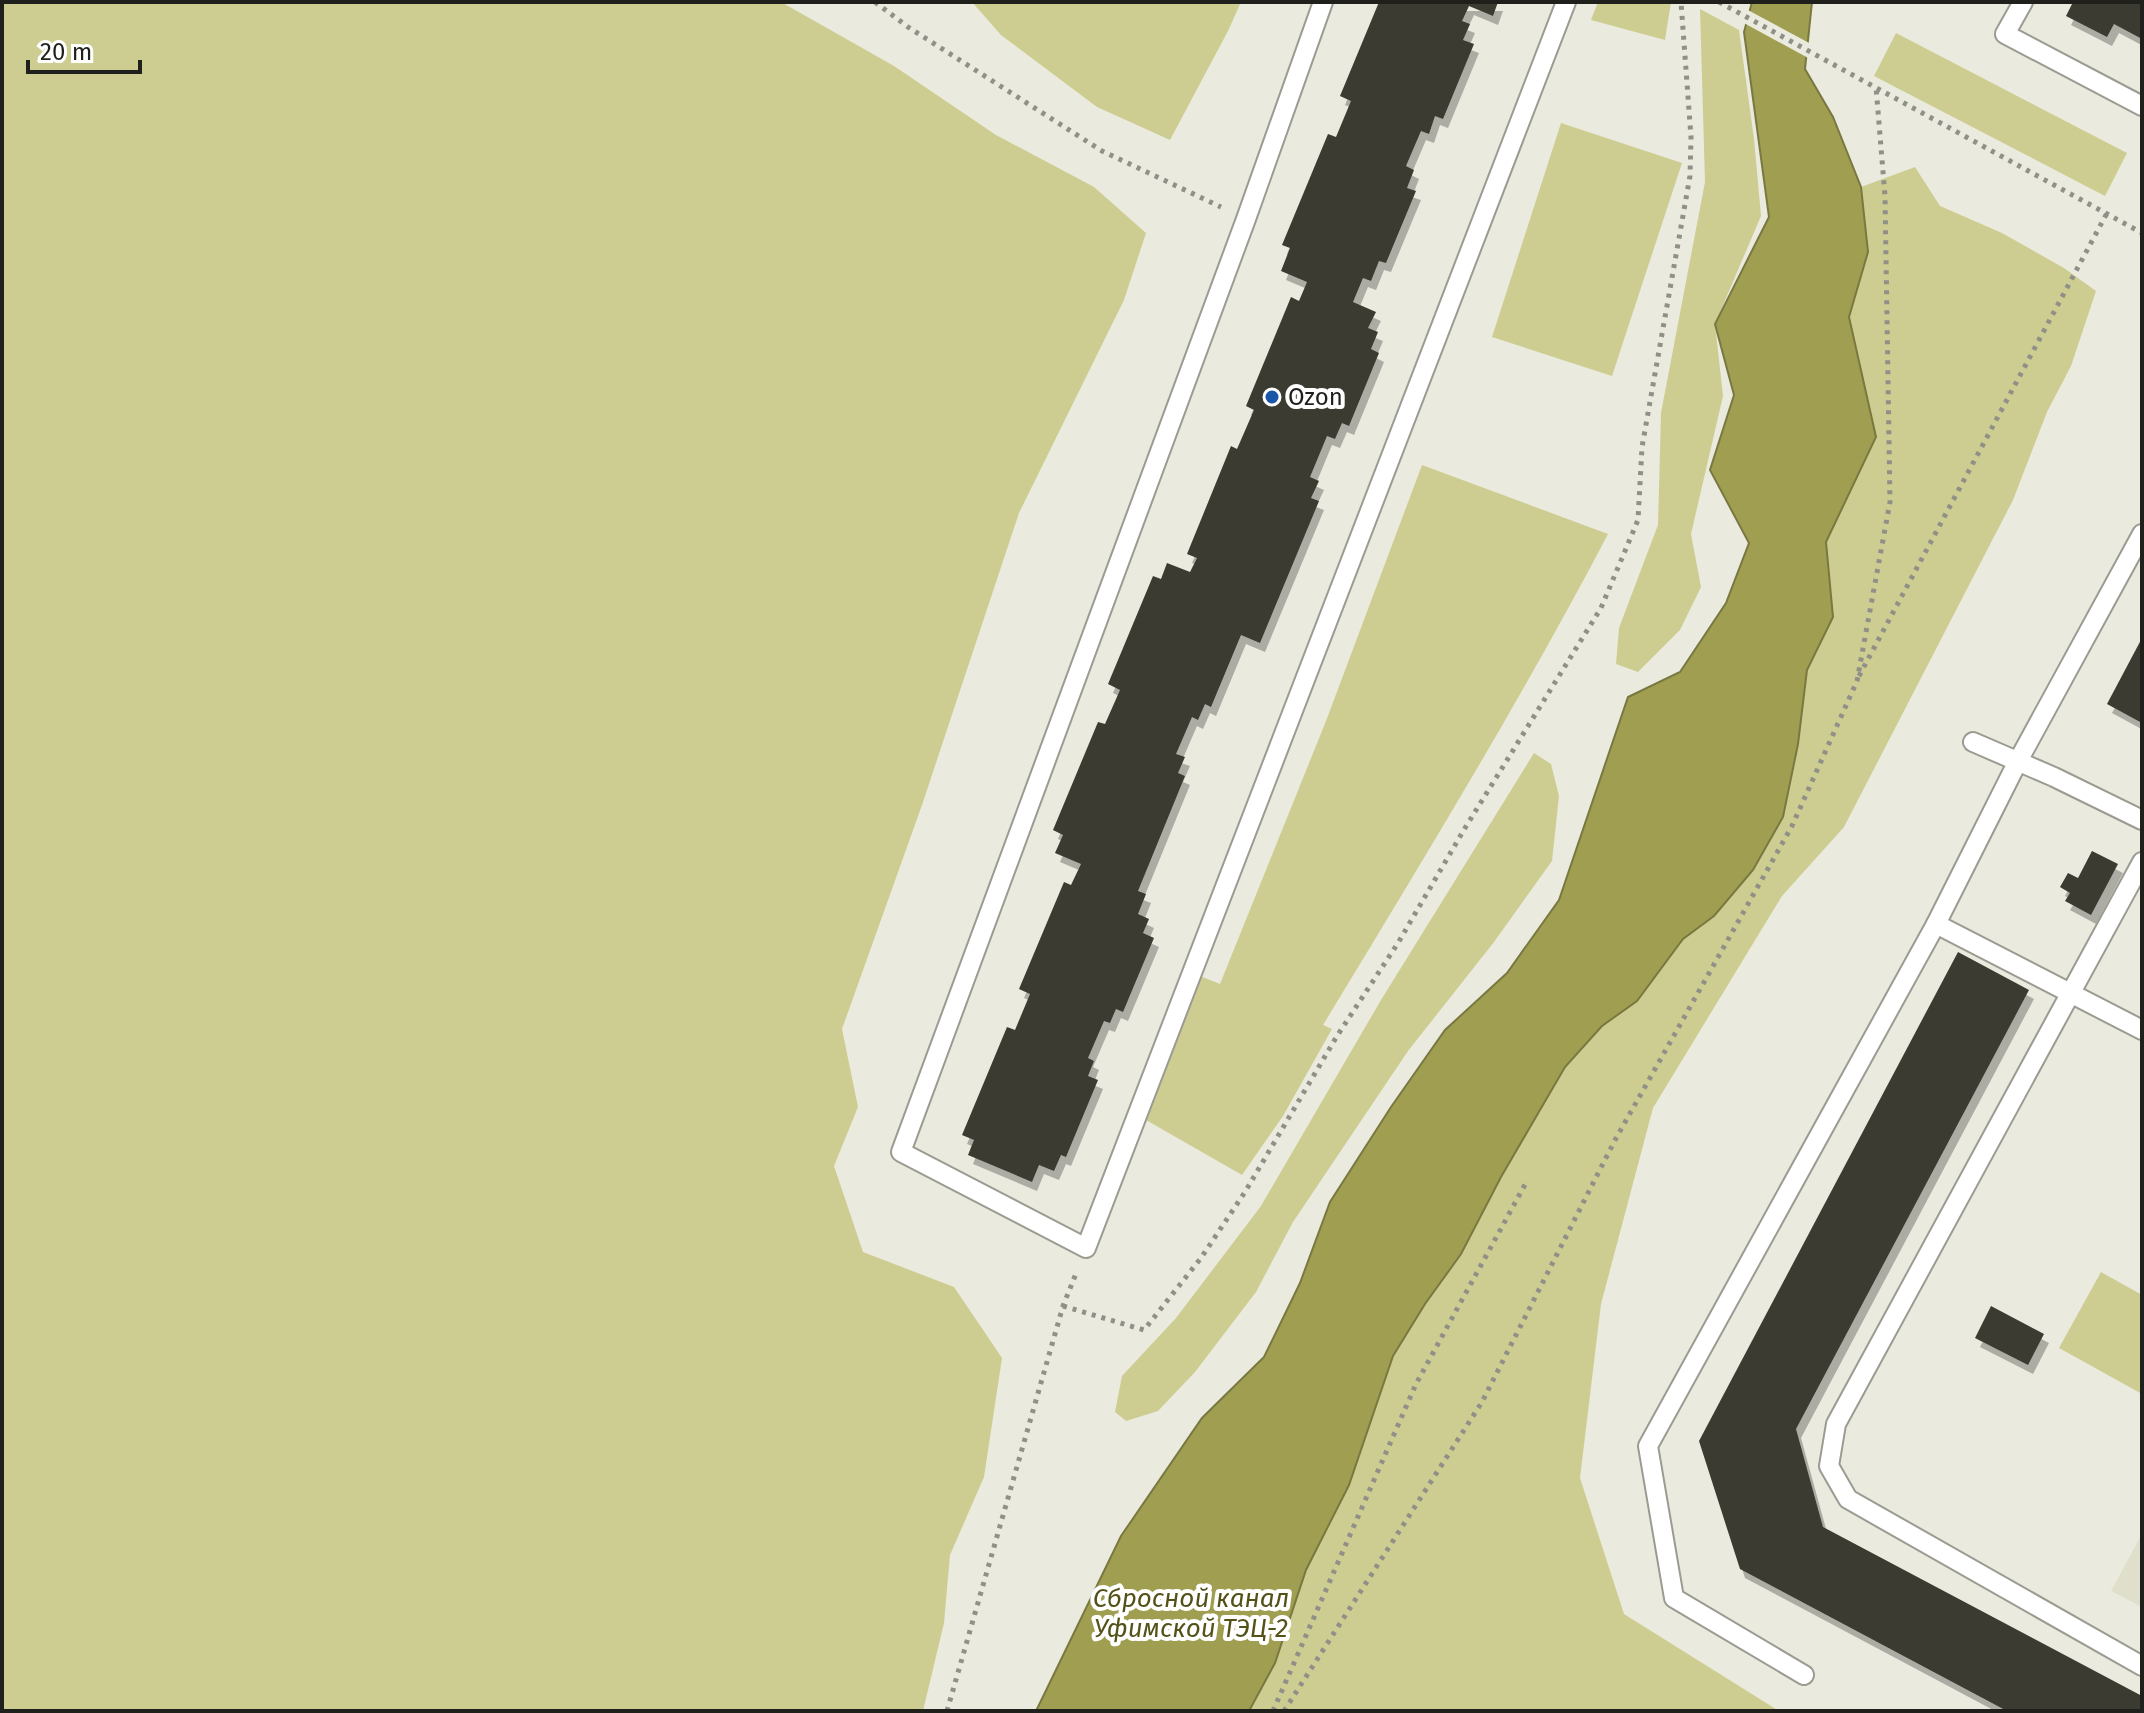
<svg xmlns="http://www.w3.org/2000/svg" width="2144" height="1713" viewBox="0 0 2144 1713" font-family="'Fira Sans',sans-serif">
<style>
.built{fill:#dfdfcc}
.green{fill:#cecd91}
.water{fill:#a09e51;stroke:#797841;stroke-width:2}
.pier{fill:#eaeadf}
.building{fill:#3a3a31;filter:url(#shadow)}
.lines{fill:none;stroke-linecap:round;stroke-linejoin:round}
.lane-casing{stroke:#9b9b91;stroke-width:22}
.path{stroke:#909088;stroke-width:5;stroke-dasharray:4 6;stroke-linecap:butt}
.lane{stroke:#fff;stroke-width:18}
.poi-dot{fill:#1a56a7;stroke:#fff;stroke-width:3}
.labels{text-anchor:middle;stroke-width:8;stroke-linejoin:round;paint-order:stroke}
.poi-label{font-size:24px;fill:#1f1f1b;stroke:#fff;text-anchor:start}
.water-label{font-size:26px;font-style:italic;fill:#545218;stroke:#fff}
</style>
<defs>
<filter id="shadow"><feDropShadow dx="5" dy="9" stdDeviation="0" flood-color="#0004"/></filter>
</defs>
<rect width="100%" height="100%" fill="#eaeadf"/>
<polygon class="built" points="2142,1534 2142,1607 2111,1591"/>
<g class="green">
<polygon points="2,2 781,2 894,66 996,135 1094,187 1146,233 1124,300 1019,513 922,805 842,1029 858,1107 834,1166 863,1252 954,1287 1002,1358 984,1477 950,1555 944,1623 923,1711 2,1711"/>
<polygon points="972,2 1241,2 1228,31 1170,140 1097,107 1001,35"/>
<polygon points="1598,2 1671,2 1665,40 1591,20"/>
<polygon points="1700,9 1739,30 1754,139 1761,216 1715,324 1723,396 1691,534 1701,587 1680,630 1638,672 1616,664 1619,628 1658,525 1661,413 1705,182"/>
<polygon points="1896,33 2127,153 2105,196 1874,76"/>
<polygon points="1561,123 1682,163 1612,376 1492,337"/>
<polygon points="1915,167 1940,206 2002,233 2064,268 2096,291 2071,366 2047,412 2013,500 1844,827 1782,896 1653,1108 1601,1304 1580,1478 1624,1614 1779,1711 1249,1711 1275,1663 1306,1570 1349,1485 1393,1356 1425,1304 1461,1254 1501,1177 1565,1067 1602,1026 1637,1001 1683,939 1714,916 1753,870 1783,817 1798,744 1807,670 1833,617 1826,542 1876,437 1849,317 1868,252 1861,187"/>
<path d="M1422,465L1608,534C1520,702 1421,863 1323,1025L1332,1029L1283,1116L1242,1175L1146,1120L1200,976L1220,984L1326,721Z"/>
<polygon points="1534,753 1551,764 1559,796 1552,861 1494,942 1408,1051 1293,1222 1256,1292 1195,1372 1158,1411 1126,1421 1115,1412 1122,1376 1176,1318 1261,1206 1381,1000"/>
<polygon points="2101,1272 2142,1295 2142,1394 2059,1348"/>
</g>
<polygon class="water" points="1752,2 1812,2 1805,69 1833,117 1861,187 1868,252 1849,317 1876,437 1826,542 1833,617 1807,670 1798,744 1783,817 1753,870 1714,916 1683,939 1637,1001 1602,1026 1565,1067 1501,1177 1461,1254 1425,1304 1393,1356 1349,1485 1306,1570 1275,1663 1249,1711 1036,1711 1121,1536 1202,1418 1264,1357 1300,1283 1330,1202 1391,1107 1445,1030 1507,973 1559,900 1628,697 1680,672 1726,603 1749,543 1710,470 1734,395 1715,324 1769,217 1744,32"/>
<polygon class="pier" points="1746,9 1811,44 1810,59 1742,22"/>
<g class="building">
<polygon points="1379,2 1498,2 1493,16 1469,6 1462,21 1470,24 1463,40 1474,44 1443,119 1435,116 1429,134 1421,131 1406,166 1414,170 1407,188 1416,191 1386,263 1379,261 1371,281 1363,278 1353,302 1376,312 1368,328 1378,332 1371,349 1379,353 1349,426 1342,423 1335,439 1327,436 1310,477 1319,481 1311,498 1319,501 1260,643 1241,635 1211,707 1205,704 1198,720 1192,717 1176,754 1185,757 1178,773 1185,776 1138,891 1146,894 1138,914 1149,919 1143,933 1154,938 1123,1012 1116,1009 1110,1023 1104,1021 1088,1058 1094,1061 1088,1076 1098,1080 1066,1157 1061,1155 1054,1171 1039,1165 1032,1182 968,1155 974,1140 962,1135 1007,1027 1015,1030 1030,994 1019,989 1064,882 1071,885 1081,864 1055,853 1063,835 1053,830 1098,722 1105,724 1120,690 1108,684 1153,576 1161,579 1167,563 1190,572 1197,558 1187,554 1231,446 1237,449 1254,410 1246,406 1291,297 1299,301 1307,282 1281,271 1290,248 1282,245 1328,134 1336,137 1351,101 1340,96"/>
<polygon points="2073,2 2142,2 2142,39 2114,24 2107,37 2066,16"/>
<polygon points="2142,638 2142,723 2107,704"/>
<polygon points="2092,851 2118,864 2091,915 2065,901 2070,893 2060,887 2068,873 2078,878"/>
<polygon points="1958,952 2029,990 1796,1429 1823,1527 2142,1696 2142,1711 2007,1711 1740,1569 1699,1441"/>
<polygon points="1991,1306 2044,1334 2028,1365 1975,1338"/>
</g>
<g class="lines">
<defs>
<g id="lane">
<polyline points="1323,2 1246,219 901,1152 1086,1248 1566,2"/>
<polyline points="2023,2 2005,34 2142,106"/>
<polyline points="1973,742 2054,777 2142,820"/>
<polyline points="2142,862 1836,1424 1829,1466 1848,1499 2142,1666"/>
<polyline points="1936,924 2018,761 2142,534"/>
<polyline points="1804,1675 1674,1598 1648,1446 1936,924 2142,1030"/>
</g>
</defs>
<use href="#lane" class="lane-casing"/>
<g class="path">
<polyline points="875,2 908,27 1102,151 1221,207"/>
<polyline points="1719,2 2142,233"/>
<polyline points="1859,676 2107,213"/>
<polyline points="1063,1306 1144,1330 1201,1258 1245,1192 1337,1036 1398,943 1465,828 1601,608 1638,520 1642,447 1690,176 1691,137 1681,2"/>
<polyline points="947,1711 1063,1306 1077,1271"/>
<polyline points="1273,1711 1416,1384 1527,1181"/>
<polyline points="1284,1711 1482,1402 1615,1140 1792,826 1857,681 1890,502 1885,196 1876,87"/>
</g>
<use href="#lane" class="lane"/>
</g>
<circle class="poi-dot" cx="1272" cy="397" r="8"/>
<g class="labels">
<g class="poi-label">
<text x="1288" y="405">Ozon</text>
</g>
<g class="water-label">
<text x="1191" y="1607">Сбросной канал<tspan x="1191" dy="30">Уфимской ТЭЦ-2</tspan></text>
</g>
</g>
<rect width="2144" height="1713" fill="none" stroke="#1f1f1b" stroke-width="8"/>
<path d="M28 60v12h112v-12" fill="none" stroke="#1f1f1b" stroke-width="4"/>
<text x="40" y="60" font-size="24" fill="#1f1f1b" stroke="#ffffff" stroke-width="6" paint-order="stroke">20 m</text>
</svg>
